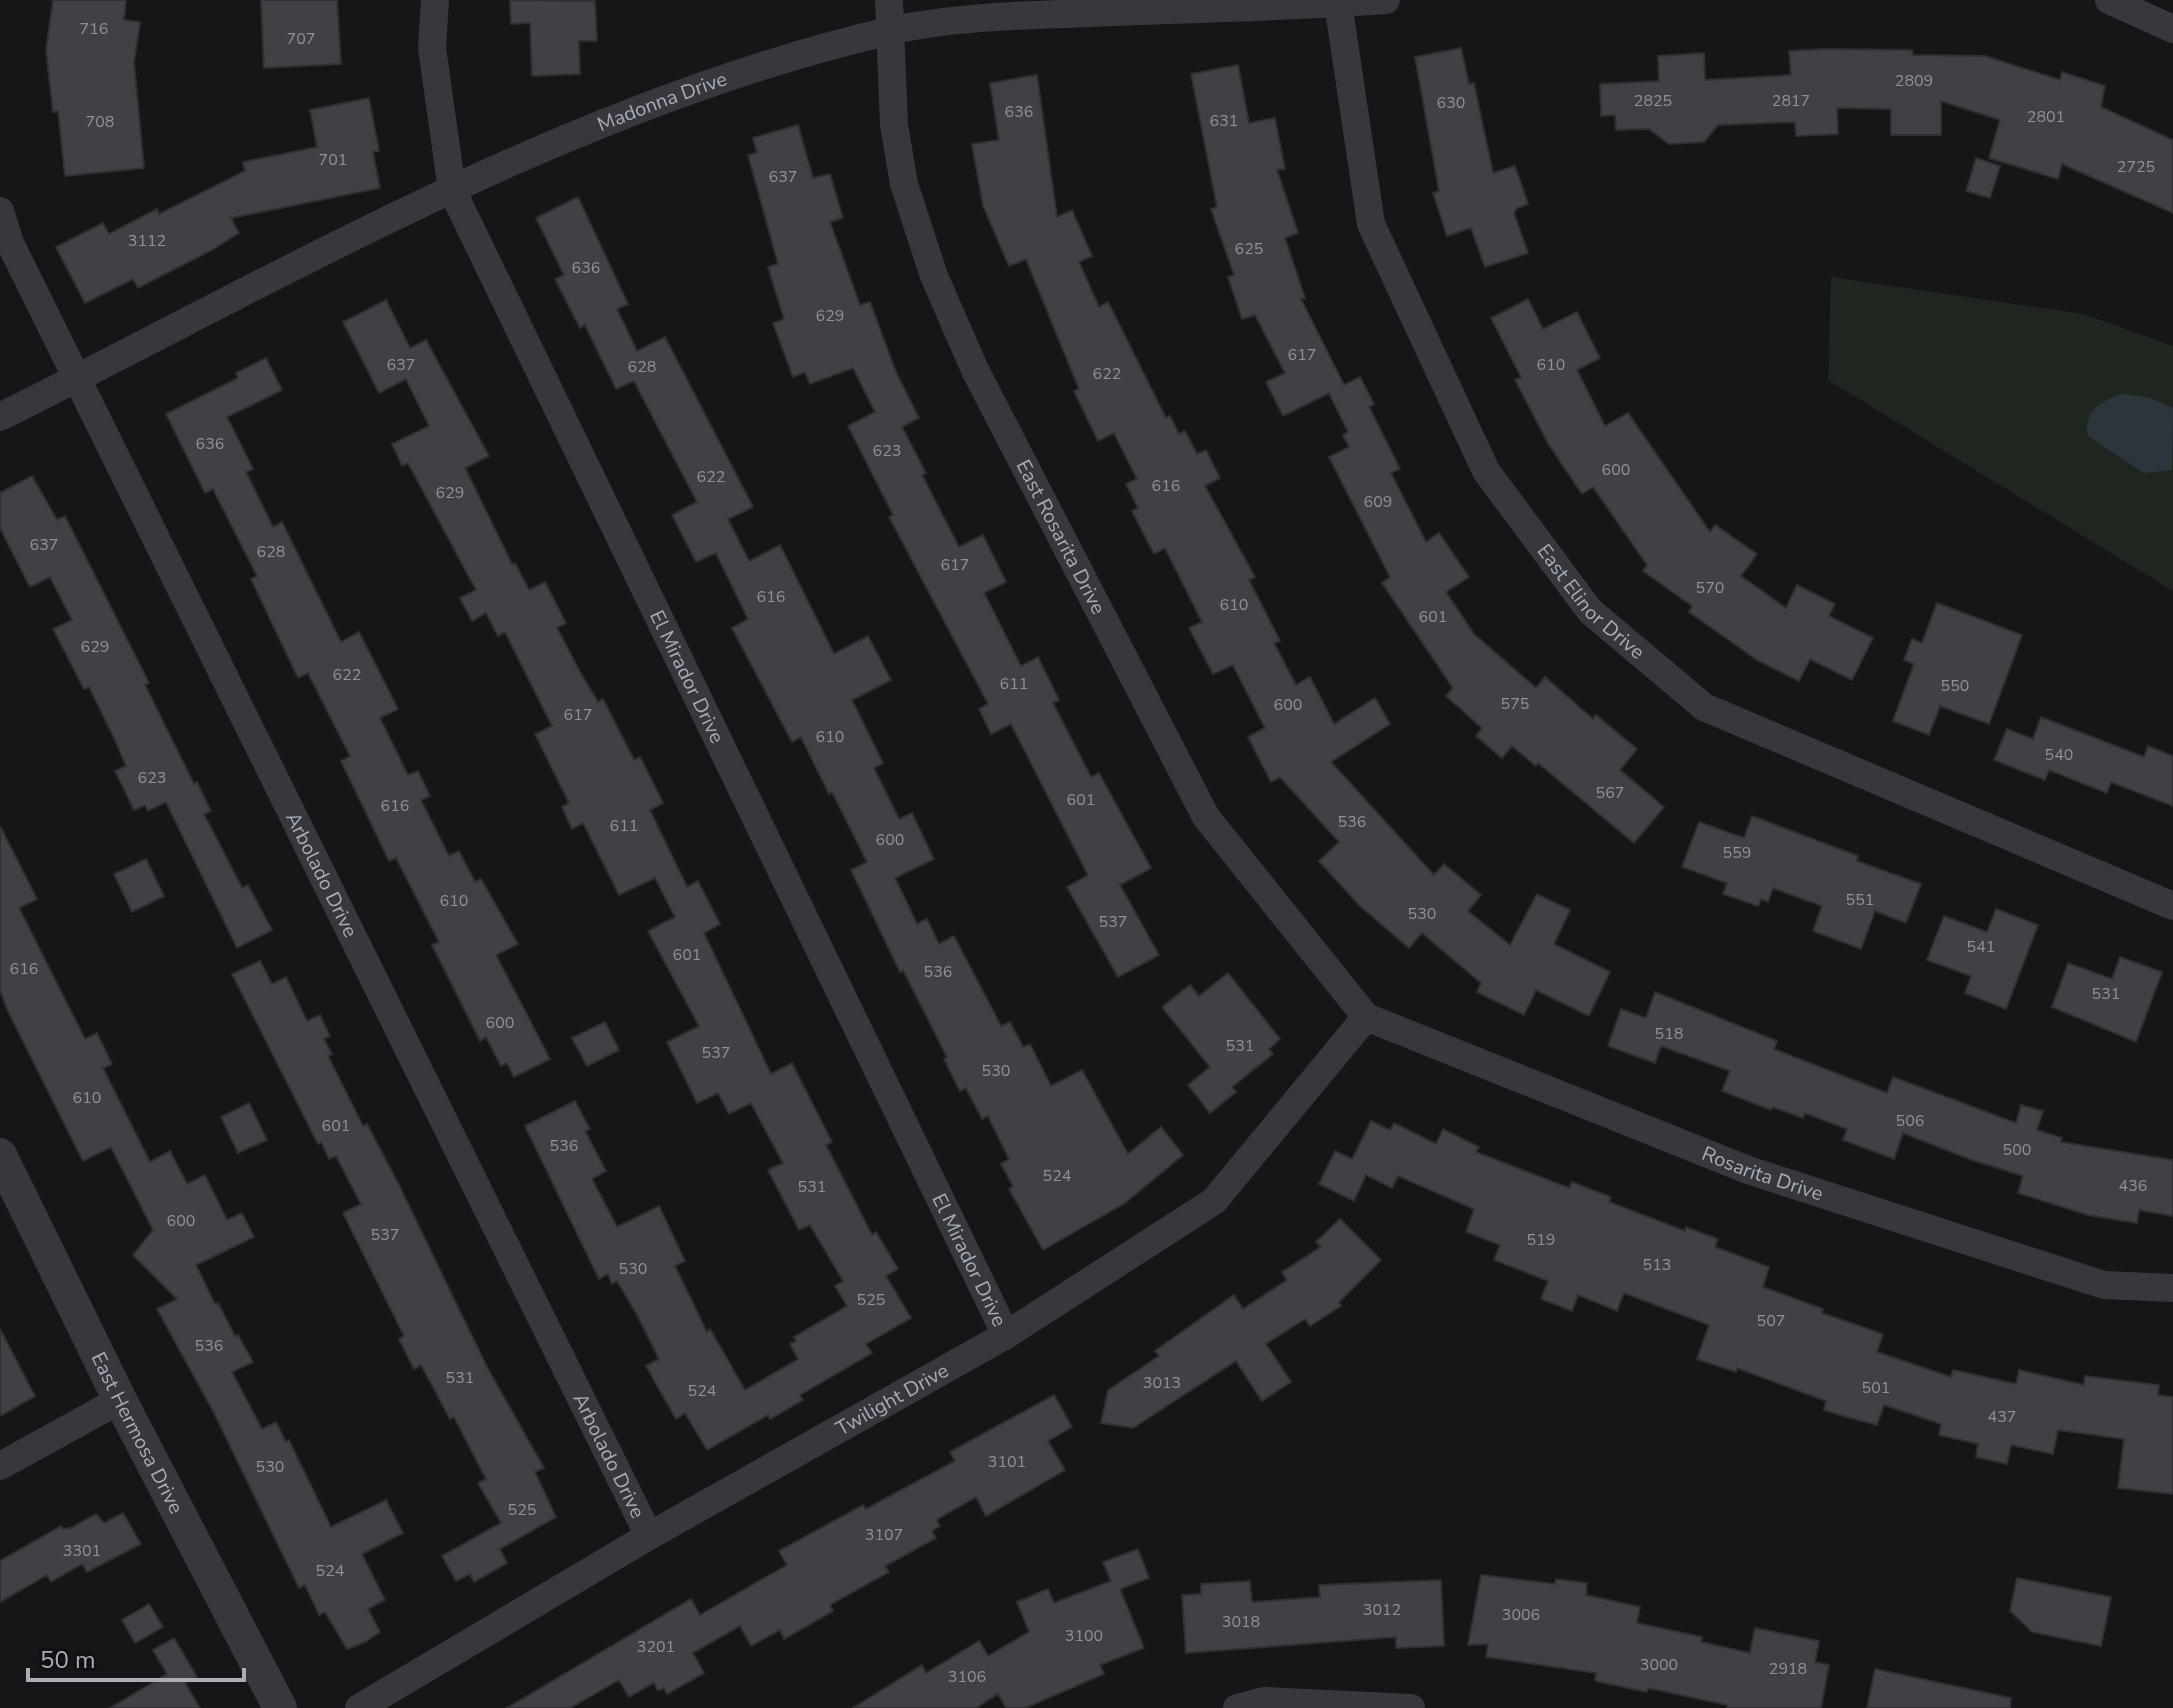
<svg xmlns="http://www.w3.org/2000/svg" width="2173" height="1708" viewBox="0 0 2173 1708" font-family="'Nunito Sans',sans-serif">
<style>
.green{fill:#1e261f}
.water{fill:#2c353c}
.building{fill:#404145;stroke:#303034;stroke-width:2}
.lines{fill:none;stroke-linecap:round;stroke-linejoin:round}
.minor{stroke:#37383d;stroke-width:28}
.tertiary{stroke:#37383d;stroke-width:34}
.labels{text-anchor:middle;stroke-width:6;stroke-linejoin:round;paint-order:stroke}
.number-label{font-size:16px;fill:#8e929b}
.street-label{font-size:20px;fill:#a8adb8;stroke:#111113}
</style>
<rect width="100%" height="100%" fill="#161618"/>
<polygon class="green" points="1831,277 2084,314 2173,346 2173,591 1828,380"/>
<path class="water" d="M2123,394L2151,398L2173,408L2172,470L2144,473L2088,436C2082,412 2102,400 2123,394Z"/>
<g class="building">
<polygon points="53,0 126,0 124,20 140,22 134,62 144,168 65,176 58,111 53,112 46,50"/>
<polygon points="261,0 337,0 341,64 264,68"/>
<polygon points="510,0 595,1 597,41 579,41 580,74 532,76 530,23 511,24"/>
<polygon points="1461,48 1469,84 1474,83 1493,173 1515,166 1528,204 1517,208 1514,213 1528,253 1485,267 1471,228 1447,236 1433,193 1439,191 1415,57"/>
<polygon points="1824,49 1912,50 1913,55 1985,56 2060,80 2062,72 2105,86 2101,107 2173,140 2173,213 2062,164 2058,179 1989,158 2000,120 1941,101 1941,135 1891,135 1891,109 1837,108 1838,134 1796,136 1795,122 1718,125 1704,142 1669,144 1649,129 1616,130 1615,115 1601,116 1600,84 1659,81 1658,56 1704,53 1705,80 1791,75 1789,51"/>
<polygon points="1238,65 1249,123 1275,118 1285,169 1277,170 1298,233 1285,238 1305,298 1301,299 1344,385 1360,377 1374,404 1369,407 1400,469 1391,473 1426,542 1439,533 1469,577 1446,592 1474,634 1536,688 1545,677 1593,719 1596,715 1637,749 1620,770 1664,807 1634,843 1538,763 1536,766 1512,746 1502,758 1476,736 1482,728 1446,696 1453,688 1382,583 1390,577 1329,457 1349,447 1343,435 1348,432 1329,393 1283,416 1266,382 1285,373 1255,315 1242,319 1228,277 1234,275 1211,209 1217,207 1191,74"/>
<polygon points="1037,75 1057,217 1072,210 1092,256 1079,262 1099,307 1108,302 1166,418 1170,416 1179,434 1185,431 1197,454 1206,450 1220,478 1205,486 1255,577 1249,580 1280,641 1274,643 1296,685 1310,677 1334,724 1375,698 1390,724 1331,762 1434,875 1444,864 1481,895 1468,911 1510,945 1537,894 1570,910 1554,944 1610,972 1589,1016 1536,990 1524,1015 1477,992 1481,983 1422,933 1409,948 1359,905 1319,861 1339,842 1280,777 1271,782 1248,737 1265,728 1233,665 1213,674 1189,628 1202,622 1165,548 1154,554 1132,511 1138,508 1126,484 1137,479 1114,433 1098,441 1074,391 1079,389 1026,259 1009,266 983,206 972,144 999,140 990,83"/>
<polygon points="369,98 379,151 373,152 380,188 231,218 239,233 212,250 138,288 133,279 85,303 56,247 103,223 109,234 157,209 159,214 245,171 243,162 317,147 310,110"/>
<polygon points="798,125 813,178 830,174 843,218 830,222 860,305 870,302 896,372 919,418 902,427 926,473 922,475 959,547 983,535 1006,582 984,593 1021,666 1038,657 1059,700 1053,703 1091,777 1099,773 1151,868 1120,885 1159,955 1118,977 1067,887 1088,875 1011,724 991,734 979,709 988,704 889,517 893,515 848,426 875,412 853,368 810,384 805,372 793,377 773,323 784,319 768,267 778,264 748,155 757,153 753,138"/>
<polygon points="1976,158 2000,166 1990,198 1966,191"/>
<polygon points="578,197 628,304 617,309 637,351 665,337 753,507 728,519 749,561 780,545 834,654 868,636 891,680 852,700 883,763 874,768 899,819 912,813 934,859 895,878 917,924 927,919 939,944 954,936 1001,1026 1010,1022 1023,1047 1030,1044 1051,1086 1082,1070 1128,1154 1161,1127 1183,1155 1125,1203 1043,1250 1009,1189 1013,1186 1001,1164 1009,1159 988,1116 982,1119 966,1088 960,1091 944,1059 947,1057 903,970 900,972 851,870 867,862 832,792 829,794 801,737 792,742 732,628 748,619 716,553 696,562 672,515 697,502 634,381 616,389 585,325 580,328 555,279 564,275 536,218"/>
<polygon points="1528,299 1543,329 1577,312 1600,358 1577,370 1605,426 1628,413 1710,532 1715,525 1757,554 1741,576 1786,608 1797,585 1835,604 1829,616 1873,638 1852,680 1810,659 1799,681 1757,660 1689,612 1692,606 1643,571 1647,565 1593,487 1582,494 1549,445 1515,380 1521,377 1491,318"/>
<polygon points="386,300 410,348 426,340 489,456 465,468 512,564 515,563 529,590 545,582 566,623 557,628 581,674 598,702 603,699 634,760 640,757 663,803 650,810 687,887 698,881 720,924 704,933 771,1074 792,1063 832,1142 826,1145 872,1235 876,1232 898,1269 886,1276 911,1318 866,1344 872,1353 800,1395 803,1400 770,1419 768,1415 707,1450 685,1413 676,1419 646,1366 659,1359 637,1315 617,1281 612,1284 608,1274 599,1279 525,1126 575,1101 590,1129 585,1131 606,1171 592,1179 617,1227 659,1206 685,1261 675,1266 707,1332 710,1329 745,1390 798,1359 790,1344 796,1341 794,1337 847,1306 835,1286 843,1281 810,1225 799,1230 768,1170 783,1163 751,1103 729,1114 718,1093 697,1103 667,1042 699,1026 648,931 675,917 655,878 619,895 583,823 572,829 562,807 569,803 535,734 552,726 505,632 498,636 486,613 472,621 460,598 476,590 408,463 402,466 392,444 429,426 406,379 379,393 343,322"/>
<polygon points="266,358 282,390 227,417 253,469 246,472 273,527 282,522 341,642 359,632 398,709 380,718 408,775 418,771 430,796 421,800 449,856 459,851 475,882 481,879 518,944 496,955 550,1059 514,1077 507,1063 501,1066 486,1037 480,1041 432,945 439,942 396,858 389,861 341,761 350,756 308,673 298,678 251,579 257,576 213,489 205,493 166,414 238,378 236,373"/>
<polygon points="32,476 57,520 65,516 149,683 145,685 194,784 197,782 211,811 204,814 242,888 248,885 272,930 237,948 166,802 148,811 145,805 134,810 115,771 126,766 115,740 89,687 84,689 53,629 72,620 50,577 30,587 0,528 0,493"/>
<polygon points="1937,603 2022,635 1989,724 1940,706 1929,735 1893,721 1914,664 1904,660 1912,639 1922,643"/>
<polygon points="2041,717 2144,757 2148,746 2173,756 2173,806 2111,782 2107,793 2049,770 2045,780 1994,760 2007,729 2033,739"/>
<polygon points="1752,816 1858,856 1857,861 1921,884 1906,923 1875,911 1861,949 1813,931 1822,906 1773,888 1768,902 1761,899 1758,906 1723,894 1727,883 1682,867 1699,822 1744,838"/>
<polygon points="0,826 37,899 19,908 85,1039 97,1033 112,1064 103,1068 150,1162 170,1151 187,1184 205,1175 227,1220 242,1213 254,1237 196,1265 215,1304 218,1303 235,1336 238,1335 253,1362 232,1372 262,1429 276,1422 286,1442 289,1440 331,1527 386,1500 403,1533 362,1554 385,1600 368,1609 380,1632 365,1642 347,1649 325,1612 319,1615 305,1585 299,1588 214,1413 157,1309 177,1299 133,1255 153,1230 111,1147 83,1161 7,1009 0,990"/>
<polygon points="146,859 164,896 132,912 114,874"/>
<polygon points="1996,909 2038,925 2006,1009 1965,993 1971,976 1927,960 1944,916 1987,932"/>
<polygon points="2120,957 2162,972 2136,1042 2052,1007 2068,963 2112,979"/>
<polygon points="260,961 272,984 286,977 307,1021 320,1015 330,1036 324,1039 332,1054 328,1056 363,1126 367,1124 399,1185 487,1367 544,1468 535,1472 556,1517 500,1549 507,1563 474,1582 470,1574 456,1581 442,1556 501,1523 478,1483 486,1479 454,1417 450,1419 421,1365 414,1369 399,1339 404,1336 343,1213 361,1204 336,1156 329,1159 321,1142 318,1144 232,974"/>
<polygon points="1228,973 1280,1039 1269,1049 1273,1054 1232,1087 1236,1092 1210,1113 1188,1085 1210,1067 1162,1007 1190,985 1199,996"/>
<polygon points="1655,992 1777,1041 1774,1049 1887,1093 1893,1077 2016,1123 2021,1105 2043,1111 2037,1130 2062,1138 2061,1142 2173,1160 2173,1216 2139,1210 2137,1223 2088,1215 2018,1193 2023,1176 1972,1160 1903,1133 1894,1159 1843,1140 1847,1129 1805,1113 1803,1118 1773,1107 1771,1110 1722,1091 1730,1071 1661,1046 1655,1063 1608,1046 1621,1009 1646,1018"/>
<polygon points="605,1022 619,1050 587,1066 572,1038"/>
<polygon points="249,1103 267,1140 238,1153 221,1117"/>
<polygon points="1371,1121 1390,1130 1394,1123 1436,1144 1443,1129 1479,1147 1476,1152 1569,1188 1572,1182 1611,1197 1609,1202 1685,1231 1686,1227 1718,1239 1715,1247 1769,1267 1763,1287 1823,1309 1822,1313 1883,1334 1877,1352 1951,1377 1953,1370 2016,1384 2019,1370 2084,1385 2085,1376 2159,1385 2158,1395 2173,1397 2173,1494 2118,1488 2124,1439 2058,1430 2053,1454 2011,1445 2007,1464 1976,1457 1978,1444 1939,1435 1941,1424 1884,1405 1877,1425 1847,1417 1824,1410 1826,1401 1737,1368 1736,1372 1697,1359 1709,1325 1624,1293 1617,1311 1578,1295 1572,1311 1541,1299 1548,1281 1494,1260 1500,1245 1466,1232 1474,1209 1398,1176 1392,1188 1366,1175 1354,1201 1319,1184 1335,1151 1352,1159"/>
<polygon points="1340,1219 1381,1260 1339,1302 1341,1306 1310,1326 1305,1319 1266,1344 1291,1382 1262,1401 1236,1361 1133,1428 1101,1423 1108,1390 1159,1356 1155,1351 1234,1295 1243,1309 1287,1280 1282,1272 1321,1247 1316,1242"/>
<polygon points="0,1329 35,1396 0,1416"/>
<polygon points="1054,1395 1072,1427 1048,1441 1065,1470 986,1516 976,1497 936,1520 940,1526 932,1531 936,1538 885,1566 889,1572 830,1605 833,1611 784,1639 780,1630 751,1646 740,1626 693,1653 704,1673 667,1694 664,1688 658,1691 654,1683 629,1697 619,1680 570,1708 507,1708 691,1599 700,1615 787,1565 779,1551 863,1505 866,1509 955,1461 950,1452"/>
<polygon points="123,1513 141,1544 87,1572 82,1564 51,1582 47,1575 0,1602 0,1561 61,1526 63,1529 71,1528 96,1514 104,1523"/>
<polygon points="1138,1549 1149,1578 1120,1589 1144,1648 1100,1665 1104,1674 1025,1708 1006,1708 998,1694 976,1708 853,1708 922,1665 926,1673 979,1641 988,1656 1029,1632 1017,1602 1048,1589 1054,1603 1111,1581 1103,1562"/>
<polygon points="1481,1575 1555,1584 1556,1579 1587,1583 1586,1595 1640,1607 1637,1623 1702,1637 1701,1642 1750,1653 1755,1628 1819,1641 1815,1662 1829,1665 1821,1708 1727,1708 1727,1705 1648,1688 1647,1692 1595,1681 1596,1673 1486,1657 1488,1644 1468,1645"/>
<polygon points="2017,1578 2111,1597 2101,1646 2032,1632 2010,1611"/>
<polygon points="1441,1580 1444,1646 1396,1648 1396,1637 1186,1653 1182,1595 1201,1594 1201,1584 1250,1581 1252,1602 1320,1597 1319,1585"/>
<polygon points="149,1604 163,1627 135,1643 122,1620"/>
<polygon points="174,1638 197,1677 185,1683 200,1708 110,1708 167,1674 153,1650"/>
<polygon points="1875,1669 2011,1698 2010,1708 1867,1708"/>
</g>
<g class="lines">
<g class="minor">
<path id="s1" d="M435,0L432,48L452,190L1006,1335"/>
<path id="s2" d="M889,0L894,125L904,184L934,276L975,370L1206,817L1366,1017L1748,1170L2104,1285L2173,1288"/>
<polyline points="2109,0 2173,29"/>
<path id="s3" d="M1338,3L1371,224L1486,471L1590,611L1704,707L2173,906"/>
<path id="s4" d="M0,211L10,243L649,1536"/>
<path id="s5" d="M0,417C286,274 571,106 885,32C947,17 1026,15 1091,13C1189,9 1287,7 1386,0"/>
<polyline points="0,1466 120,1400"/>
<path id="s6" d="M359,1708L649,1536L1006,1335L1214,1201L1366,1017"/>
<polyline points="1237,1708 1264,1701 1411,1708"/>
</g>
<path class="tertiary" id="s7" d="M0,1155L120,1400L280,1708"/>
</g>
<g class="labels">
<g class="number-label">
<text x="94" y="34">716</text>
<text x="301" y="44">707</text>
<text x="1914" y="86">2809</text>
<text x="1653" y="106">2825</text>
<text x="1791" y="106">2817</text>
<text x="1451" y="108">630</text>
<text x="1019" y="117">636</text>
<text x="2046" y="122">2801</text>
<text x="1224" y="126">631</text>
<text x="100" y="127">708</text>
<text x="333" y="165">701</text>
<text x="2136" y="172">2725</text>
<text x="783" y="182">637</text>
<text x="147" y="246">3112</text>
<text x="1249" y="254">625</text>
<text x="586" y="273">636</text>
<text x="830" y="321">629</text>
<text x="1302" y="360">617</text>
<text x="401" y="370">637</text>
<text x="1551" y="370">610</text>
<text x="642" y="372">628</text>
<text x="1107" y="379">622</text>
<text x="210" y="449">636</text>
<text x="887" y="456">623</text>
<text x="1616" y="475">600</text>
<text x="711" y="482">622</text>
<text x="1166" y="491">616</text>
<text x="450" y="498">629</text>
<text x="1378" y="507">609</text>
<text x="44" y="550">637</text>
<text x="271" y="557">628</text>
<text x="955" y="570">617</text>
<text x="1710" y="593">570</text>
<text x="771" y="602">616</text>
<text x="1234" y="610">610</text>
<text x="1433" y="622">601</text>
<text x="95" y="652">629</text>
<text x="347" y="680">622</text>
<text x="1014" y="689">611</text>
<text x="1955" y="691">550</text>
<text x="1515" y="709">575</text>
<text x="1288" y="710">600</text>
<text x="578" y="720">617</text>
<text x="830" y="742">610</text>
<text x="2059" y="760">540</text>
<text x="152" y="783">623</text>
<text x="1610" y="798">567</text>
<text x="1081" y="805">601</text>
<text x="395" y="811">616</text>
<text x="1352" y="827">536</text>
<text x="624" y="831">611</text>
<text x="890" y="845">600</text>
<text x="1737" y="858">559</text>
<text x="1860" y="905">551</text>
<text x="454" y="906">610</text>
<text x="1422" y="919">530</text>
<text x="1113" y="927">537</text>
<text x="1981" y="952">541</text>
<text x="687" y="960">601</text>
<text x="24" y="974">616</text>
<text x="938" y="977">536</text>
<text x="2106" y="999">531</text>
<text x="500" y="1028">600</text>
<text x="1669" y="1039">518</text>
<text x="1240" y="1051">531</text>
<text x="716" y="1058">537</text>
<text x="996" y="1076">530</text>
<text x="87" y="1103">610</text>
<text x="1910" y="1126">506</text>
<text x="336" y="1131">601</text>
<text x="564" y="1151">536</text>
<text x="2017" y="1155">500</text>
<text x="1057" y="1181">524</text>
<text x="2133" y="1191">436</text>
<text x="812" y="1192">531</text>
<text x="181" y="1226">600</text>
<text x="385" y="1240">537</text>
<text x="1541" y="1245">519</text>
<text x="1657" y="1270">513</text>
<text x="633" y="1274">530</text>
<text x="871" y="1305">525</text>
<text x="1771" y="1326">507</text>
<text x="209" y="1351">536</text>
<text x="460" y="1383">531</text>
<text x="1162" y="1388">3013</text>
<text x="1876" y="1393">501</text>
<text x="702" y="1396">524</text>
<text x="2002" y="1422">437</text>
<text x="1007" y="1467">3101</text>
<text x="270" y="1472">530</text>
<text x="522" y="1515">525</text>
<text x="884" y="1540">3107</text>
<text x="82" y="1556">3301</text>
<text x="330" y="1576">524</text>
<text x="1382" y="1615">3012</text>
<text x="1521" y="1620">3006</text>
<text x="1241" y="1627">3018</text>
<text x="1084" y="1641">3100</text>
<text x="656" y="1652">3201</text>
<text x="1659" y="1670">3000</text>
<text x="1788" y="1674">2918</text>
<text x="967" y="1682">3106</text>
</g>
<g class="street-label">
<text dy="7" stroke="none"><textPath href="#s5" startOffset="734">Madonna Drive</textPath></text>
<text dy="7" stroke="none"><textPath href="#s2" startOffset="572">East Rosarita Drive</textPath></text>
<text dy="7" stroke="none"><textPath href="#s3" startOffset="664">East Elinor Drive</textPath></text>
<text dy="7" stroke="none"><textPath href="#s1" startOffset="732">El Mirador Drive</textPath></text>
<text dy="7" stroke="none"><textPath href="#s4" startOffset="738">Arbolado Drive</textPath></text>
<text dy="7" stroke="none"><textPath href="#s2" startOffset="1570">Rosarita Drive</textPath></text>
<text dy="7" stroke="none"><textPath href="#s1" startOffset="1380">El Mirador Drive</textPath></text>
<text dy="7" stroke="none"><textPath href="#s6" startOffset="616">Twilight Drive</textPath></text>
<text dy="7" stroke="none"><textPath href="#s7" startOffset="310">East Hermosa Drive</textPath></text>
<text dy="7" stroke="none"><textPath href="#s4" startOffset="1386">Arbolado Drive</textPath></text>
</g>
</g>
<path d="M28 1668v12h216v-12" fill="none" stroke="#a8adb8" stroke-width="4"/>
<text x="40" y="1668" font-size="24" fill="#a8adb8" stroke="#111113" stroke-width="6" paint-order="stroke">50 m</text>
</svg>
